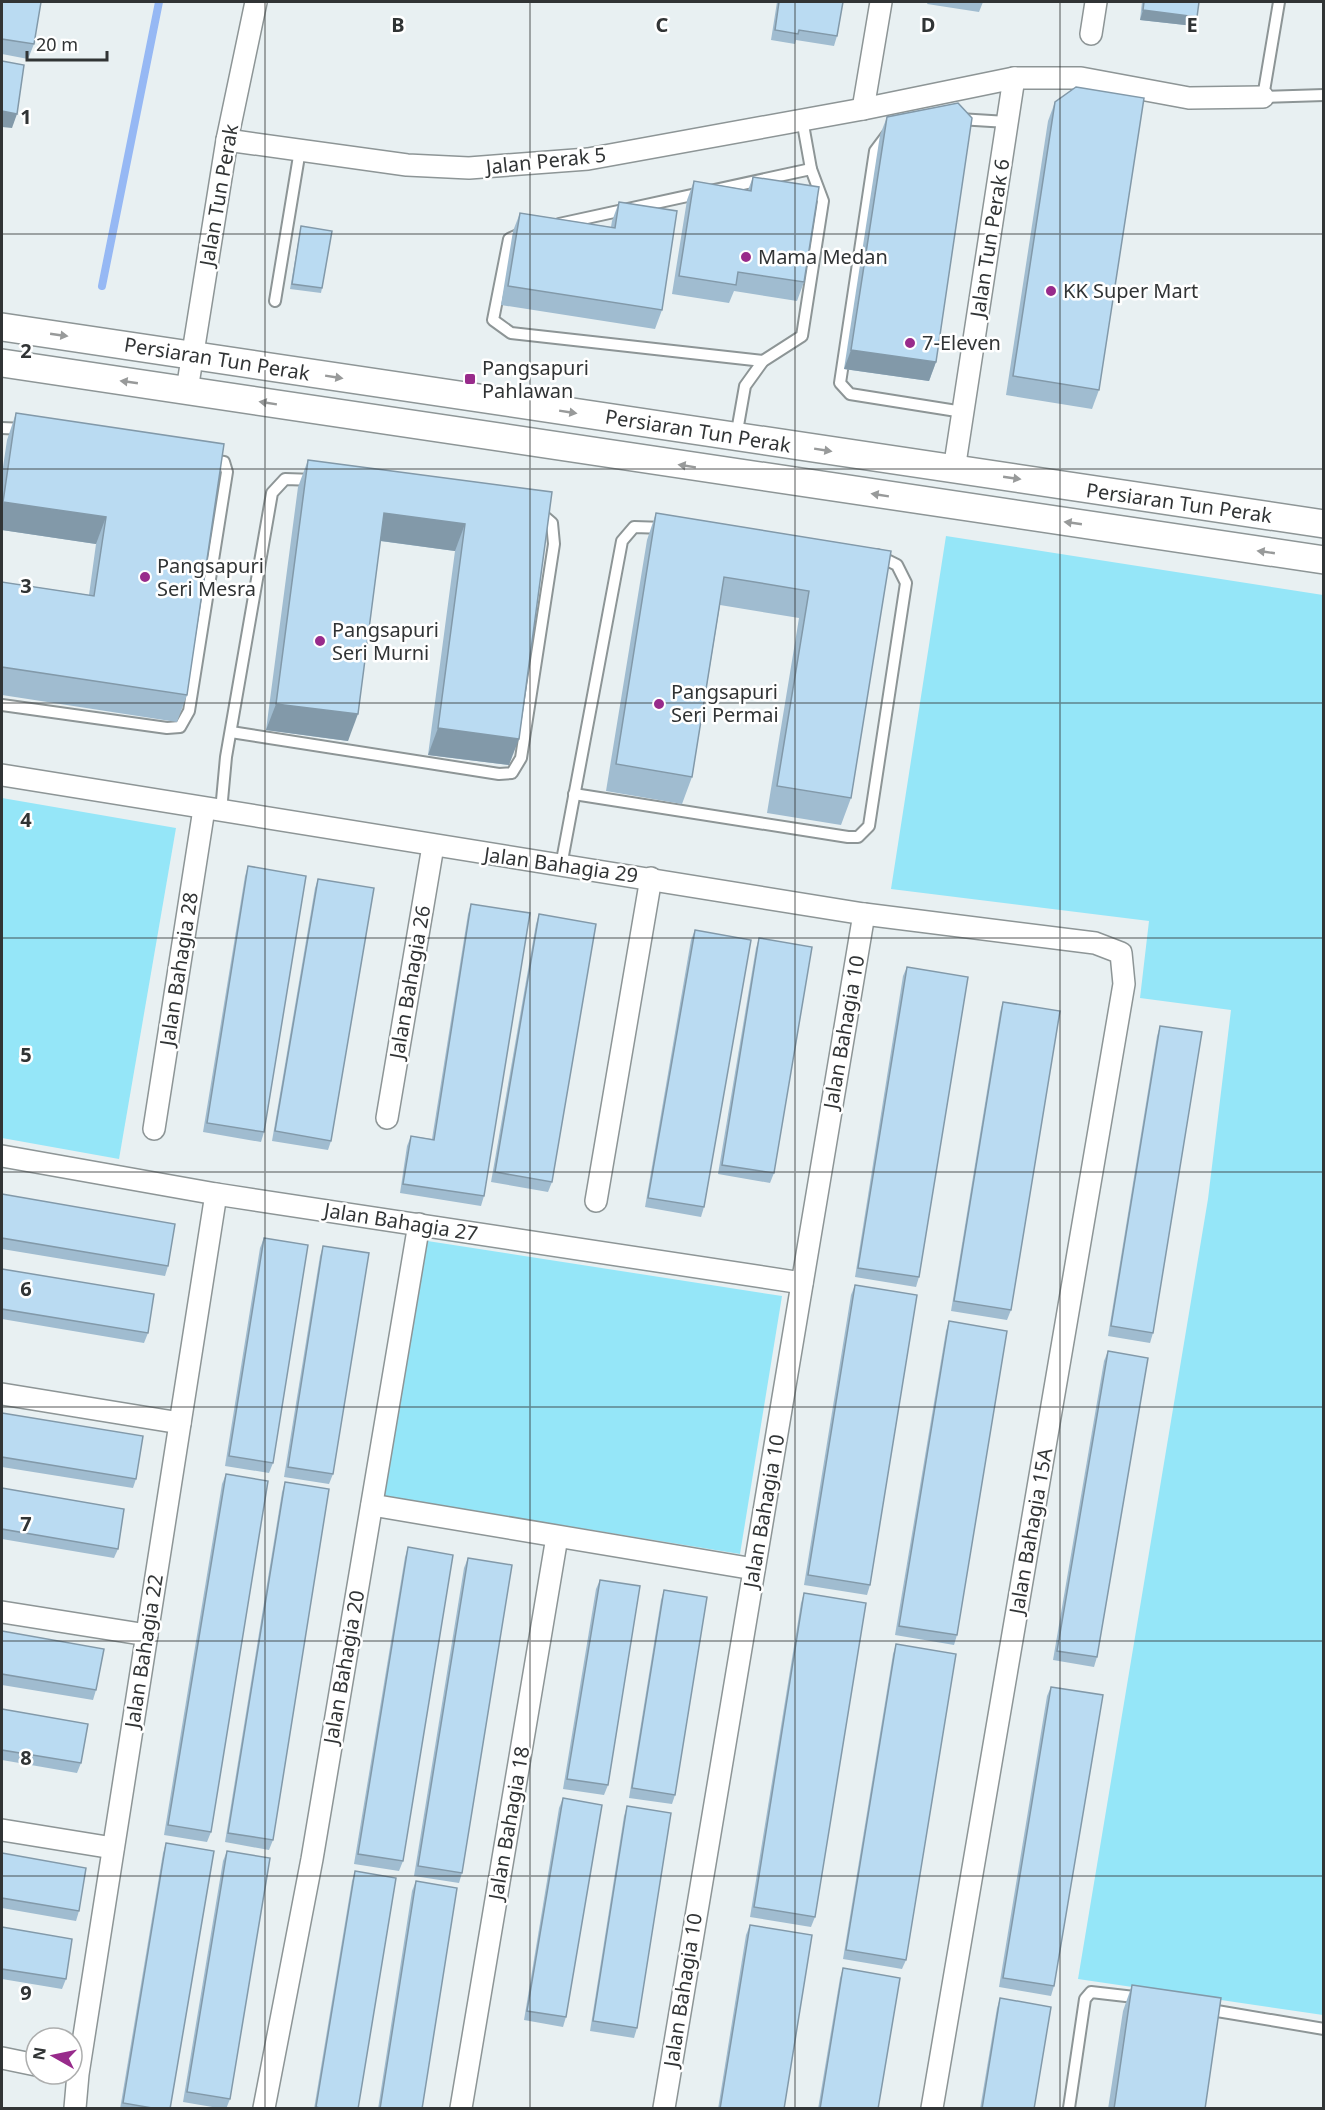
<svg xmlns="http://www.w3.org/2000/svg" width="1325" height="2110" viewBox="0 0 1325 2110" font-family="'Noto Sans',sans-serif">
<style>
.green{fill:#95e6f8}
.lines{fill:none;stroke-linecap:round;stroke-linejoin:round}
.stream{stroke:#96b8f4;stroke-width:8}
.service-casing{stroke:#8d9596;stroke-width:14}
.minor-casing{stroke:#8d9596;stroke-width:24}
.tertiary-casing{stroke:#8d9596;stroke-width:30}
.service{stroke:#fff;stroke-width:10}
.minor{stroke:#fff;stroke-width:21}
.tertiary{stroke:#fff;stroke-width:27}
.wall{fill:#a0bcd0}
.shaded-wall{fill:#8299a9}
.building{fill:#badbf2;stroke:#8299a9;stroke-width:1.5}
.oneway{fill:#989a9a}
.grid{fill:none;stroke:#313435;stroke-width:1.5;stroke-opacity:0.55}
.poi-dot{fill:#982b8b;stroke:#fff;stroke-width:2}
.labels{text-anchor:middle;stroke-width:5;stroke-linejoin:round;paint-order:stroke}
.street-label{font-size:20px;fill:#313435;stroke:#fff}
.poi-label{font-size:20px;fill:#313435;stroke:#fff;text-anchor:start}
.grid-label{font-size:20px;text-anchor:middle;font-weight:bold;fill:#313435;stroke:#fff;stroke-width:5;stroke-linejoin:round;paint-order:stroke}
</style>
<rect width="100%" height="100%" fill="#e8f0f2"/>
<g class="green">
<polygon points="946,536 1323,595 1323,2015 1078,1979 1208,1199 1231,1010 1140,998 1149,921 891,889"/>
<polygon points="2,798 176,828 119,1159 2,1138"/>
<polygon points="421,1240 782,1296 740,1554 376,1495"/>
</g>
<g class="lines">
<polyline class="stream" points="102,286 159,2"/>
<defs>
<g id="service">
<polyline points="1279,2 1263,97 1324,95"/>
<polyline points="959,119 1007,122"/>
<polyline points="887,135 875,151 840,383 850,394 963,412"/>
<polyline points="559,224 811,169"/>
<polyline points="524,232 509,239 493,320 511,333 763,361"/>
<polyline points="275,301 300,150"/>
<polyline points="2,428 25,429"/>
<polyline points="736,437 745,386 763,361 802,336 823,201 811,169 802,119"/>
<polyline points="2,705 167,728 180,727 189,711 227,472 224,462 209,460"/>
<polyline points="231,732 499,774 512,773 521,758 554,544 552,523 538,511"/>
<polyline points="574,794 848,837 858,837 869,826 906,583 897,565 877,555"/>
<polyline points="221,811 226,757 272,493 285,479 315,480"/>
<polyline points="561,866 622,541 634,527 665,528"/>
<polyline points="1205,2009 1324,2029"/>
<polyline points="1069,2108 1085,1999 1091,1992 1143,1998"/>
</g>
<g id="minor">
<polyline points="1091,34 1096,2"/>
<polyline points="863,109 881,2"/>
<polyline points="227,140 407,165 469,168 588,159 863,109 1014,78 1081,78 1189,98 1263,97"/>
<polyline points="187,390 227,140 256,2"/>
<polyline points="954,470 1014,78"/>
<polyline points="2,775 864,914 1095,943 1121,953 1124,984 932,2108"/>
<polyline points="387,1118 433,846"/>
<polyline points="154,1129 204,809"/>
<polyline points="2,1156 216,1194 802,1283"/>
<polyline points="596,1201 651,878"/>
<polyline points="2,1394 180,1423"/>
<polyline points="372,1505 754,1569"/>
<polyline points="2,1612 147,1635"/>
<polyline points="2,1830 113,1848"/>
<polyline points="2,2058 36,2065"/>
<polyline points="75,2108 78,2074 216,1194"/>
<polyline points="264,2108 312,1859 419,1224"/>
<polyline points="461,2108 557,1537"/>
<polyline points="664,2108 864,914"/>
</g>
<g id="tertiary">
<polyline points="2,327 1324,524"/>
<polyline points="2,363 1324,560"/>
</g>
</defs>
<use href="#service" class="service-casing"/>
<use href="#minor" class="minor-casing"/>
<use href="#tertiary" class="tertiary-casing"/>
<use href="#service" class="service"/>
<use href="#minor" class="minor"/>
<use href="#tertiary" class="tertiary"/>
</g>
<g class="wall">
<polygon points="2,2 34,44 28,59 2,54"/>
<polygon points="777,2 843,2 837,36 834,46 796,40 795,44 771,40"/>
<polygon points="928,2 983,2 979,12 927,4"/>
<polygon points="1142,2 1199,2 1194,26 1140,20"/>
<polygon points="1055,102 1099,390 1092,409 1006,395 1048,121"/>
<polygon points="887,117 936,362 929,381 844,369 880,135"/>
<polygon points="753,177 804,282 797,301 734,291 729,303 672,294 687,200 694,181 748,190"/>
<polygon points="619,202 662,310 655,329 501,305 513,231 520,213 611,227 612,221"/>
<polygon points="301,226 322,288 321,293 290,289 300,231"/>
<polygon points="16,413 224,444 187,695 177,722 2,695 2,582 89,595 96,544 2,530 2,474 7,440"/>
<polygon points="308,460 552,492 509,765 428,755 455,551 380,541 348,741 266,730 298,487"/>
<polygon points="656,513 891,551 851,798 841,825 767,813 799,618 720,605 692,777 682,804 606,791 647,540"/>
<polygon points="248,866 264,1132 261,1142 203,1132 245,876"/>
<polygon points="318,879 331,1141 328,1150 272,1141 315,888"/>
<polygon points="471,904 484,1196 481,1206 400,1193 407,1146 411,1136 432,1139 468,914"/>
<polygon points="539,914 552,1182 548,1192 491,1182 536,924"/>
<polygon points="695,930 704,1207 701,1217 645,1207 691,940"/>
<polygon points="759,938 774,1173 770,1183 718,1174 756,948"/>
<polygon points="907,967 919,1277 916,1287 855,1277 903,976"/>
<polygon points="1003,1002 1011,1310 1007,1320 951,1311 1000,1012"/>
<polygon points="1160,1026 1153,1333 1150,1343 1108,1336 1157,1036"/>
<polygon points="2,1194 168,1266 165,1276 2,1249"/>
<polygon points="264,1238 273,1463 269,1473 225,1466 260,1248"/>
<polygon points="323,1246 333,1474 329,1484 284,1477 320,1256"/>
<polygon points="2,1269 148,1333 144,1343 2,1319"/>
<polygon points="855,1285 870,1585 867,1595 804,1585 851,1295"/>
<polygon points="949,1321 957,1635 954,1645 895,1635 946,1331"/>
<polygon points="1108,1351 1097,1657 1094,1667 1053,1660 1104,1361"/>
<polygon points="2,1413 136,1479 133,1488 2,1467"/>
<polygon points="226,1474 211,1832 207,1842 164,1835 222,1484"/>
<polygon points="285,1482 273,1840 269,1850 225,1842 282,1492"/>
<polygon points="2,1488 118,1549 114,1558 2,1539"/>
<polygon points="408,1547 403,1861 399,1871 354,1864 405,1557"/>
<polygon points="468,1558 462,1873 459,1883 414,1876 464,1568"/>
<polygon points="600,1580 608,1785 604,1795 563,1789 596,1589"/>
<polygon points="664,1590 675,1795 672,1804 629,1798 661,1600"/>
<polygon points="804,1593 815,1917 811,1927 750,1917 801,1603"/>
<polygon points="2,1631 96,1690 93,1700 2,1685"/>
<polygon points="896,1644 906,1960 902,1969 843,1959 893,1654"/>
<polygon points="1051,1687 1054,1986 1051,1996 999,1987 1047,1696"/>
<polygon points="2,1709 81,1763 77,1773 2,1760"/>
<polygon points="563,1798 566,2017 563,2027 524,2020 559,1808"/>
<polygon points="627,1806 637,2028 634,2038 590,2031 624,1816"/>
<polygon points="166,1843 170,2109 120,2109 163,1853"/>
<polygon points="227,1851 230,2099 226,2109 224,2109 183,2102 223,1861"/>
<polygon points="2,1853 79,1911 76,1921 2,1908"/>
<polygon points="355,1871 358,2109 314,2109 352,1881"/>
<polygon points="416,1881 422,2109 378,2109 412,1891"/>
<polygon points="750,1925 784,2109 718,2109 746,1935"/>
<polygon points="2,1927 66,1979 62,1989 2,1979"/>
<polygon points="843,1968 878,2109 818,2109 840,1978"/>
<polygon points="1132,1985 1205,2109 1108,2109 1123,2011"/>
<polygon points="1000,1998 1034,2109 980,2109 997,2008"/>
</g>
<g class="shaded-wall">
<polygon points="1143,10 1197,17 1194,26 1140,20"/>
<polygon points="2,111 17,114 12,128 2,127"/>
<polygon points="851,350 936,362 929,381 844,369"/>
<polygon points="3,502 106,517 96,544 2,530 2,507"/>
<polygon points="384,513 465,524 455,551 374,540"/>
<polygon points="276,704 358,714 348,741 266,730"/>
<polygon points="438,728 519,739 509,765 428,755"/>
</g>
<g class="building">
<polygon points="2,2 41,2 34,44 2,39"/>
<polygon points="779,2 843,2 837,36 799,30 798,34 775,30"/>
<polygon points="1144,2 1199,2 1197,17 1143,10"/>
<polygon points="2,61 24,65 17,114 2,111"/>
<polygon points="1076,87 1144,98 1099,390 1013,376 1055,102"/>
<polygon points="958,103 972,118 936,362 851,350 887,117"/>
<polygon points="753,177 819,187 804,282 738,272 736,285 679,276 694,181 751,191"/>
<polygon points="619,202 677,211 662,310 508,286 520,213 615,228"/>
<polygon points="301,226 332,231 322,288 292,284"/>
<polygon points="16,413 224,444 187,695 2,667 2,582 94,596 106,517 3,502"/>
<polygon points="308,460 552,492 519,739 438,728 465,524 384,513 358,714 276,704"/>
<polygon points="656,513 891,551 851,798 777,786 809,591 724,577 692,777 616,764"/>
<polygon points="248,866 306,876 264,1132 207,1123"/>
<polygon points="318,879 374,888 331,1141 275,1131"/>
<polygon points="471,904 530,913 484,1196 403,1184 411,1136 434,1140"/>
<polygon points="539,914 596,924 552,1182 495,1172"/>
<polygon points="695,930 751,940 704,1207 648,1198"/>
<polygon points="759,938 812,947 774,1173 722,1165"/>
<polygon points="907,967 968,977 919,1277 858,1268"/>
<polygon points="1003,1002 1060,1011 1011,1310 954,1301"/>
<polygon points="1160,1026 1202,1032 1153,1333 1111,1326"/>
<polygon points="2,1194 175,1224 168,1266 2,1238"/>
<polygon points="264,1238 308,1245 273,1463 229,1456"/>
<polygon points="323,1246 369,1253 333,1474 288,1467"/>
<polygon points="2,1269 154,1294 148,1333 2,1309"/>
<polygon points="855,1285 917,1295 870,1585 808,1575"/>
<polygon points="949,1321 1007,1331 957,1635 899,1626"/>
<polygon points="1108,1351 1148,1358 1097,1657 1057,1651"/>
<polygon points="2,1413 143,1436 136,1479 2,1457"/>
<polygon points="226,1474 268,1481 211,1832 168,1825"/>
<polygon points="285,1482 329,1489 273,1840 228,1833"/>
<polygon points="2,1488 124,1509 118,1549 2,1529"/>
<polygon points="408,1547 453,1555 403,1861 358,1854"/>
<polygon points="468,1558 512,1565 462,1873 418,1866"/>
<polygon points="600,1580 640,1586 608,1785 567,1779"/>
<polygon points="664,1590 707,1597 675,1795 632,1788"/>
<polygon points="804,1593 866,1603 815,1917 754,1907"/>
<polygon points="2,1631 104,1649 96,1690 2,1674"/>
<polygon points="896,1644 956,1654 906,1960 846,1950"/>
<polygon points="1051,1687 1103,1695 1054,1986 1003,1978"/>
<polygon points="2,1709 88,1724 81,1763 2,1750"/>
<polygon points="563,1798 602,1805 566,2017 527,2011"/>
<polygon points="627,1806 671,1813 637,2028 593,2021"/>
<polygon points="166,1843 214,1851 170,2109 158,2109 123,2103"/>
<polygon points="227,1851 270,1858 230,2099 187,2092"/>
<polygon points="2,1853 86,1868 79,1911 2,1898"/>
<polygon points="355,1871 396,1878 358,2109 323,2109 316,2107"/>
<polygon points="416,1881 457,1888 422,2109 380,2109"/>
<polygon points="750,1925 812,1935 784,2109 720,2109"/>
<polygon points="2,1927 72,1939 66,1979 2,1969"/>
<polygon points="843,1968 900,1978 878,2109 820,2109"/>
<polygon points="1132,1985 1221,1998 1205,2109 1114,2109"/>
<polygon points="1000,1998 1051,2007 1034,2109 982,2109"/>
</g>
<defs><path id="oneway-solid" d="M-6-.8H1V-3.2L6.5 0L1 3.2V.8H-6Z" transform="scale(1.5)"/></defs>
<g class="oneway">
<use href="#oneway-solid" transform="translate(59 335) rotate(8)"/>
<use href="#oneway-solid" transform="translate(334 377) rotate(9)"/>
<use href="#oneway-solid" transform="translate(129 382) rotate(-172)"/>
<use href="#oneway-solid" transform="translate(268 403) rotate(-171)"/>
<use href="#oneway-solid" transform="translate(568 412) rotate(9)"/>
<use href="#oneway-solid" transform="translate(823 450) rotate(9)"/>
<use href="#oneway-solid" transform="translate(687 466) rotate(-171)"/>
<use href="#oneway-solid" transform="translate(1012 478) rotate(8)"/>
<use href="#oneway-solid" transform="translate(880 495) rotate(-171)"/>
<use href="#oneway-solid" transform="translate(1073 523) rotate(-172)"/>
<use href="#oneway-solid" transform="translate(1266 552) rotate(-172)"/>
</g>
<path class="grid" d="M265,2V2108M530,2V2108M795,2V2108M1060,2V2108M2,234H1324M2,469H1324M2,703H1324M2,938H1324M2,1172H1324M2,1407H1324M2,1641H1324M2,1876H1324"/>
<g class="poi-dot">
<circle cx="746" cy="257" r="6"/>
<circle cx="1051" cy="291" r="6"/>
<circle cx="910" cy="343" r="6"/>
<rect x="464" y="373" width="12" height="12" rx="3"/>
<circle cx="145" cy="577" r="6"/>
<circle cx="320" cy="641" r="6"/>
<circle cx="659" cy="704" r="6"/>
</g>
<g class="labels">
<g class="street-label">
<text transform="translate(546 161) rotate(-6)" y="7">Jalan Perak 5</text>
<text transform="translate(219 195) rotate(-80)" y="7">Jalan Tun Perak</text>
<text transform="translate(990 238) rotate(-81)" y="7">Jalan Tun Perak 6</text>
<text transform="translate(217 359) rotate(9)" y="7">Persiaran Tun Perak</text>
<text transform="translate(698 431) rotate(9)" y="7">Persiaran Tun Perak</text>
<text transform="translate(1179 503) rotate(8)" y="7">Persiaran Tun Perak</text>
<text transform="translate(561 865) rotate(8)" y="7">Jalan Bahagia 29</text>
<text transform="translate(179 969) rotate(-81)" y="7">Jalan Bahagia 28</text>
<text transform="translate(410 982) rotate(-80)" y="7">Jalan Bahagia 26</text>
<text transform="translate(844 1032) rotate(-80)" y="7">Jalan Bahagia 10</text>
<text transform="translate(401 1222) rotate(9)" y="7">Jalan Bahagia 27</text>
<text transform="translate(764 1511) rotate(-80)" y="7">Jalan Bahagia 10</text>
<text transform="translate(1031 1531) rotate(-80)" y="7">Jalan Bahagia 15A</text>
<text transform="translate(144 1651) rotate(-81)" y="7">Jalan Bahagia 22</text>
<text transform="translate(344 1667) rotate(-80)" y="7">Jalan Bahagia 20</text>
<text transform="translate(509 1823) rotate(-80)" y="7">Jalan Bahagia 18</text>
<text transform="translate(683 1990) rotate(-81)" y="7">Jalan Bahagia 10</text>
</g>
<g class="poi-label">
<text x="758" y="264">Mama Medan</text>
<text x="1063" y="298">KK Super Mart</text>
<text x="922" y="350">7-Eleven</text>
<text x="482" y="375">Pangsapuri<tspan x="482" dy="23">Pahlawan</tspan></text>
<text x="157" y="573">Pangsapuri<tspan x="157" dy="23">Seri Mesra</tspan></text>
<text x="332" y="637">Pangsapuri<tspan x="332" dy="23">Seri Murni</tspan></text>
<text x="671" y="699">Pangsapuri<tspan x="671" dy="23">Seri Permai</tspan></text>
</g>
</g>
<g class="grid-label">
<text x="398" y="32">B</text>
<text x="662" y="32">C</text>
<text x="928" y="32">D</text>
<text x="1192" y="32">E</text>
<text x="26" y="124">1</text>
<text x="26" y="358">2</text>
<text x="26" y="593">3</text>
<text x="26" y="827">4</text>
<text x="26" y="1062">5</text>
<text x="26" y="1296">6</text>
<text x="26" y="1531">7</text>
<text x="26" y="1765">8</text>
<text x="26" y="2000">9</text>
</g>
<rect width="1325" height="2110" fill="none" stroke="#313435" stroke-width="6"/>
<g transform="translate(54 2056) rotate(279)"><circle r="28" fill="#ffffff" stroke="#adaeae" stroke-width="1.5"/>
<path d="M0-4.5L10 22L0 15L-10 22Z" fill="#982b8b"/>
<text y="-9" font-size="16" font-weight="bold" text-anchor="middle" fill="#313435">N</text>
</g>
<path d="M27 51v9h80v-9" fill="none" stroke="#313435" stroke-width="3"/>
<text x="36" y="51" font-size="18" fill="#313435" stroke="#ffffff" stroke-width="4.5" paint-order="stroke">20 m</text>
</svg>
